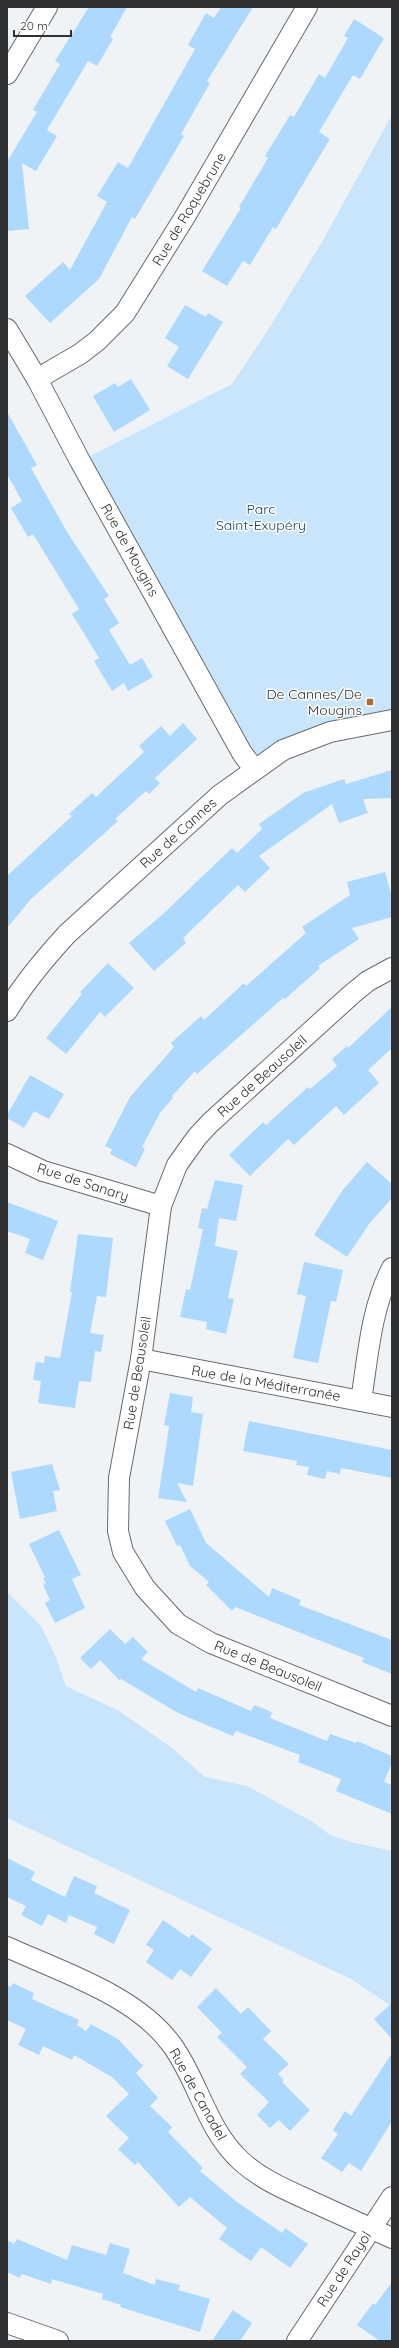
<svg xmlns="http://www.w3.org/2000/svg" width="399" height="2348" viewBox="0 0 399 2348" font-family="Quicksand,sans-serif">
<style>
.green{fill:#c8e5fc}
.building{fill:#acd9fd}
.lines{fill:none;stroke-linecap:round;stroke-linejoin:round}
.minor-casing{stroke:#676b6d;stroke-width:22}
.minor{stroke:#fff;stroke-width:20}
.poi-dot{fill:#ac6f32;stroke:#fff;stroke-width:1.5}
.labels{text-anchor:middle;stroke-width:3;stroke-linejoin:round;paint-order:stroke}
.street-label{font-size:14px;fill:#2f3132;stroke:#fff}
.park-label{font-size:14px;fill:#134668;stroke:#fff}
.poi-label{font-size:14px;fill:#2f3132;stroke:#fff;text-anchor:end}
</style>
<rect width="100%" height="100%" fill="#eff3f6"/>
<g class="green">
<polygon points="392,115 392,720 254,769 80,461 232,384 268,330 322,242"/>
<polygon points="7,1592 41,1626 55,1655 66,1686 119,1711 172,1748 205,1777 247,1786 313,1822 330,1835 351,1842 392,1851 391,2006 351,1979 7,1818"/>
</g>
<g class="building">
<polygon points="89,7 127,7 110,37 113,39 97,66 88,61 47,130 57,136 36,171 22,163 29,229 7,231 7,162 37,112 33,110 60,64 55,61"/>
<polygon points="221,7 253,7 207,81 210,83 181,134 184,136 135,219 132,217 99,279 50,323 25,296 63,262 70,270 107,202 97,196 118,162 128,168 195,49 188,45 206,13 214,18"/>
<polygon points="354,19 384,38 360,79 353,75 319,132 330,139 276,229 273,227 250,265 243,261 227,286 202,271 241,208 239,207 268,158 265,156 290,115 294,117 319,74 325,78 348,38 344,36"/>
<polygon points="185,305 206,317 208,313 223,322 188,379 167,366 179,347 165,338"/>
<polygon points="131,379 150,410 114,432 93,396 115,383 118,387"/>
<polygon points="7,412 37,465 31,468 67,532 109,596 104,599 119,623 109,630 130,665 142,658 153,677 128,691 124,683 112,691 94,661 99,658 72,614 79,609 33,534 28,537 11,508 22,501 7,474"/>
<polygon points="183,723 197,739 155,778 160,783 149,794 146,791 115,819 118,821 31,899 7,928 7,876 72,816 69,814 92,793 96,797 144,752 139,746 161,726 170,736"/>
<polygon points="392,770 392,798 363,799 368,813 339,823 332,804 259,856 270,868 245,892 238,885 183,938 186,943 154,971 129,943 162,915 232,848 237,853 262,829 259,824 303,793 344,779 346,784"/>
<polygon points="385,872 392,897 392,917 352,928 359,939 318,966 320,968 285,999 283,998 197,1074 195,1071 172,1096 173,1098 160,1113 142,1147 145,1149 136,1167 110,1154 112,1149 105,1146 130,1097 174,1047 171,1043 201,1016 204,1020 244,983 246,986 306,933 302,927 350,895 347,882"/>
<polygon points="108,963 134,988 105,1017 100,1012 66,1054 46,1038 82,994 80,992"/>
<polygon points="392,1007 392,1048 368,1070 379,1083 344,1115 336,1106 294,1145 288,1139 250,1176 229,1155 263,1122 266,1125 308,1087 310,1089 337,1066 332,1059 347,1046 348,1048"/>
<polygon points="30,1075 64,1094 49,1119 34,1111 24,1128 7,1118 7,1115"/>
<polygon points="367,1162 392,1184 392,1198 369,1224 347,1257 314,1235 342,1191"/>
<polygon points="215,1180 243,1185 236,1221 219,1218 215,1246 238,1251 228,1298 234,1299 226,1334 206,1329 207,1322 180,1317 186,1289 190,1290 203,1229 198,1228 202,1208 207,1209"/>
<polygon points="7,1202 58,1221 43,1260 25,1253 30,1239 7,1231"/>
<polygon points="78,1234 113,1238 106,1297 97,1296 90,1333 104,1335 101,1352 95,1351 91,1382 79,1381 75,1408 38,1403 41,1381 33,1380 36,1362 44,1363 45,1356 60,1358 72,1292 70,1292"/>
<polygon points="304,1262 343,1270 336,1302 331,1301 318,1363 293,1358 306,1296 297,1294"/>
<polygon points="170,1393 193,1397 191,1412 203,1414 193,1486 177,1483 187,1502 158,1498 167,1441 169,1426 164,1425"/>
<polygon points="249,1421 392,1450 392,1478 341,1468 340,1474 327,1471 325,1479 307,1475 309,1467 296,1465 297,1461 243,1451"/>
<polygon points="52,1464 60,1490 53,1491 57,1511 20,1519 11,1472"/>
<polygon points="190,1509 206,1543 269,1597 272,1588 301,1600 299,1605 392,1640 392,1674 362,1662 364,1658 235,1607 232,1611 206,1585 209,1582 190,1566 180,1545 177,1546 165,1521"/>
<polygon points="59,1530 81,1575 72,1579 85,1608 55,1623 45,1603 50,1600 43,1585 46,1584 43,1578 45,1577 29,1544"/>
<polygon points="110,1629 125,1644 133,1637 148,1652 141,1659 196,1692 198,1688 251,1711 254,1705 272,1712 270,1718 327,1741 330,1734 356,1743 357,1741 392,1756 392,1763 384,1782 392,1785 392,1814 336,1791 341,1779 298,1762 300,1755 236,1731 233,1736 178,1713 121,1679 119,1680 100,1660 91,1669 80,1658"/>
<polygon points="7,1858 35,1872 31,1880 65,1897 74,1876 97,1886 94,1893 130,1910 114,1944 94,1934 97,1927 69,1915 66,1923 48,1914 42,1926 21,1915 26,1906 7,1897"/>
<polygon points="163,1920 189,1938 192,1934 212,1949 191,1977 180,1969 172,1980 146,1962 154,1950 146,1945"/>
<polygon points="13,1983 34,1993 32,1999 79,2020 77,2025 86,2031 91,2024 118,2039 143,2066 136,2073 158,2098 150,2106 172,2127 168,2132 203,2168 200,2171 237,2202 282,2233 285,2228 308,2244 290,2268 261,2247 251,2261 219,2239 227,2228 190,2197 179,2207 138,2162 135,2165 118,2149 129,2138 106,2116 129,2094 112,2077 74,2055 72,2060 43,2046 39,2055 18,2045 26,2029 7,2020 7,1985 11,1987"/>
<polygon points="216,1988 241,2014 248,2007 271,2031 263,2039 289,2064 278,2074 284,2080 282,2082 310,2110 290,2131 279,2120 270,2128 257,2115 269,2102 240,2074 247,2067 217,2037 222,2033 197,2007"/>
<polygon points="392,2003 392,2039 374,2019"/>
<polygon points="392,2053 392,2121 361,2171 349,2163 342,2172 321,2158 338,2134 333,2130 345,2111 351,2116"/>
<polygon points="17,2239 67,2260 72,2245 106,2255 110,2243 130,2249 123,2273 155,2285 156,2279 180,2285 178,2290 210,2299 200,2332 120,2307 121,2305 102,2299 103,2294 52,2279 51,2284 22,2274 20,2278 7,2272 7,2240 14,2244"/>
<polygon points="392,2282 392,2341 380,2341 357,2325 373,2303 375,2305"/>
<polygon points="233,2310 252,2323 240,2341 212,2341"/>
</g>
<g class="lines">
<defs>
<g id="minor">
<polyline points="7,74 47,7"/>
<polyline points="7,329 37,379 80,461 242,753 254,769"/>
<polyline points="37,379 80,354 97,341 125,313 186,215 307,7"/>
<polyline points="392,968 368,981 352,994 210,1123 197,1137 177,1165 161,1206 141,1359 119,1478 118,1531 123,1552 145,1588 178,1624 211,1643 392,1716"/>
<path d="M7,1011C24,983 45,958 67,934L220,795L283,750L330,732L392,720"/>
<polyline points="7,1154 43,1171 161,1206"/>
<polyline points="141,1359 392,1407"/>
<path d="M361,1401C368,1356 371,1308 392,1268"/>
<path d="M7,1947C61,1972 136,1995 172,2045C199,2082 206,2129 241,2161C263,2181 289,2191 315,2203C341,2215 366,2226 392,2238"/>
<polyline points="7,2323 58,2341"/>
<polyline points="297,2341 392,2197"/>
</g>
</defs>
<use href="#minor" class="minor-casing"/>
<use href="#minor" class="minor"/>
</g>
<rect class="poi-dot" x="366" y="698" width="8" height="8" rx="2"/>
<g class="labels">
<g class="street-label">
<text transform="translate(189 209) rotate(-59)" y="5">Rue de Roquebrune</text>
<text transform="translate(130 550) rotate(61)" y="5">Rue de Mougins</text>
<text transform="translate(178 833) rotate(-42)" y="5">Rue de Cannes</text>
<text transform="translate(262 1076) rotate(-42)" y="5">Rue de Beausoleil</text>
<text transform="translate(83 1182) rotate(18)" y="5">Rue de Sanary</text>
<text transform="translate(137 1373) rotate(-81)" y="5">Rue de Beausoleil</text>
<text transform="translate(266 1383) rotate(10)" y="5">Rue de la Méditerranée</text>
<text transform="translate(268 1666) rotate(22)" y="5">Rue de Beausoleil</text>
<text transform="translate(198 2094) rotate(61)" y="5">Rue de Canadel</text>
<text transform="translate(344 2269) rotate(-57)" y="5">Rue de Rayol</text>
</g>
<g class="park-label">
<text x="261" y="514">Parc<tspan x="261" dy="16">Saint-Exupéry</tspan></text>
</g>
<g class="poi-label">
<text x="362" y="699">De Cannes/De<tspan x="362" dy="16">Mougins</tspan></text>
</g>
</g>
<rect width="399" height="2348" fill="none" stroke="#2f3132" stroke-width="16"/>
<path d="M14 30v6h57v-6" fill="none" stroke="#2f3132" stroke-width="2"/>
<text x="20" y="30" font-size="12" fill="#2f3132" stroke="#ffffff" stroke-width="3" paint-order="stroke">20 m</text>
</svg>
